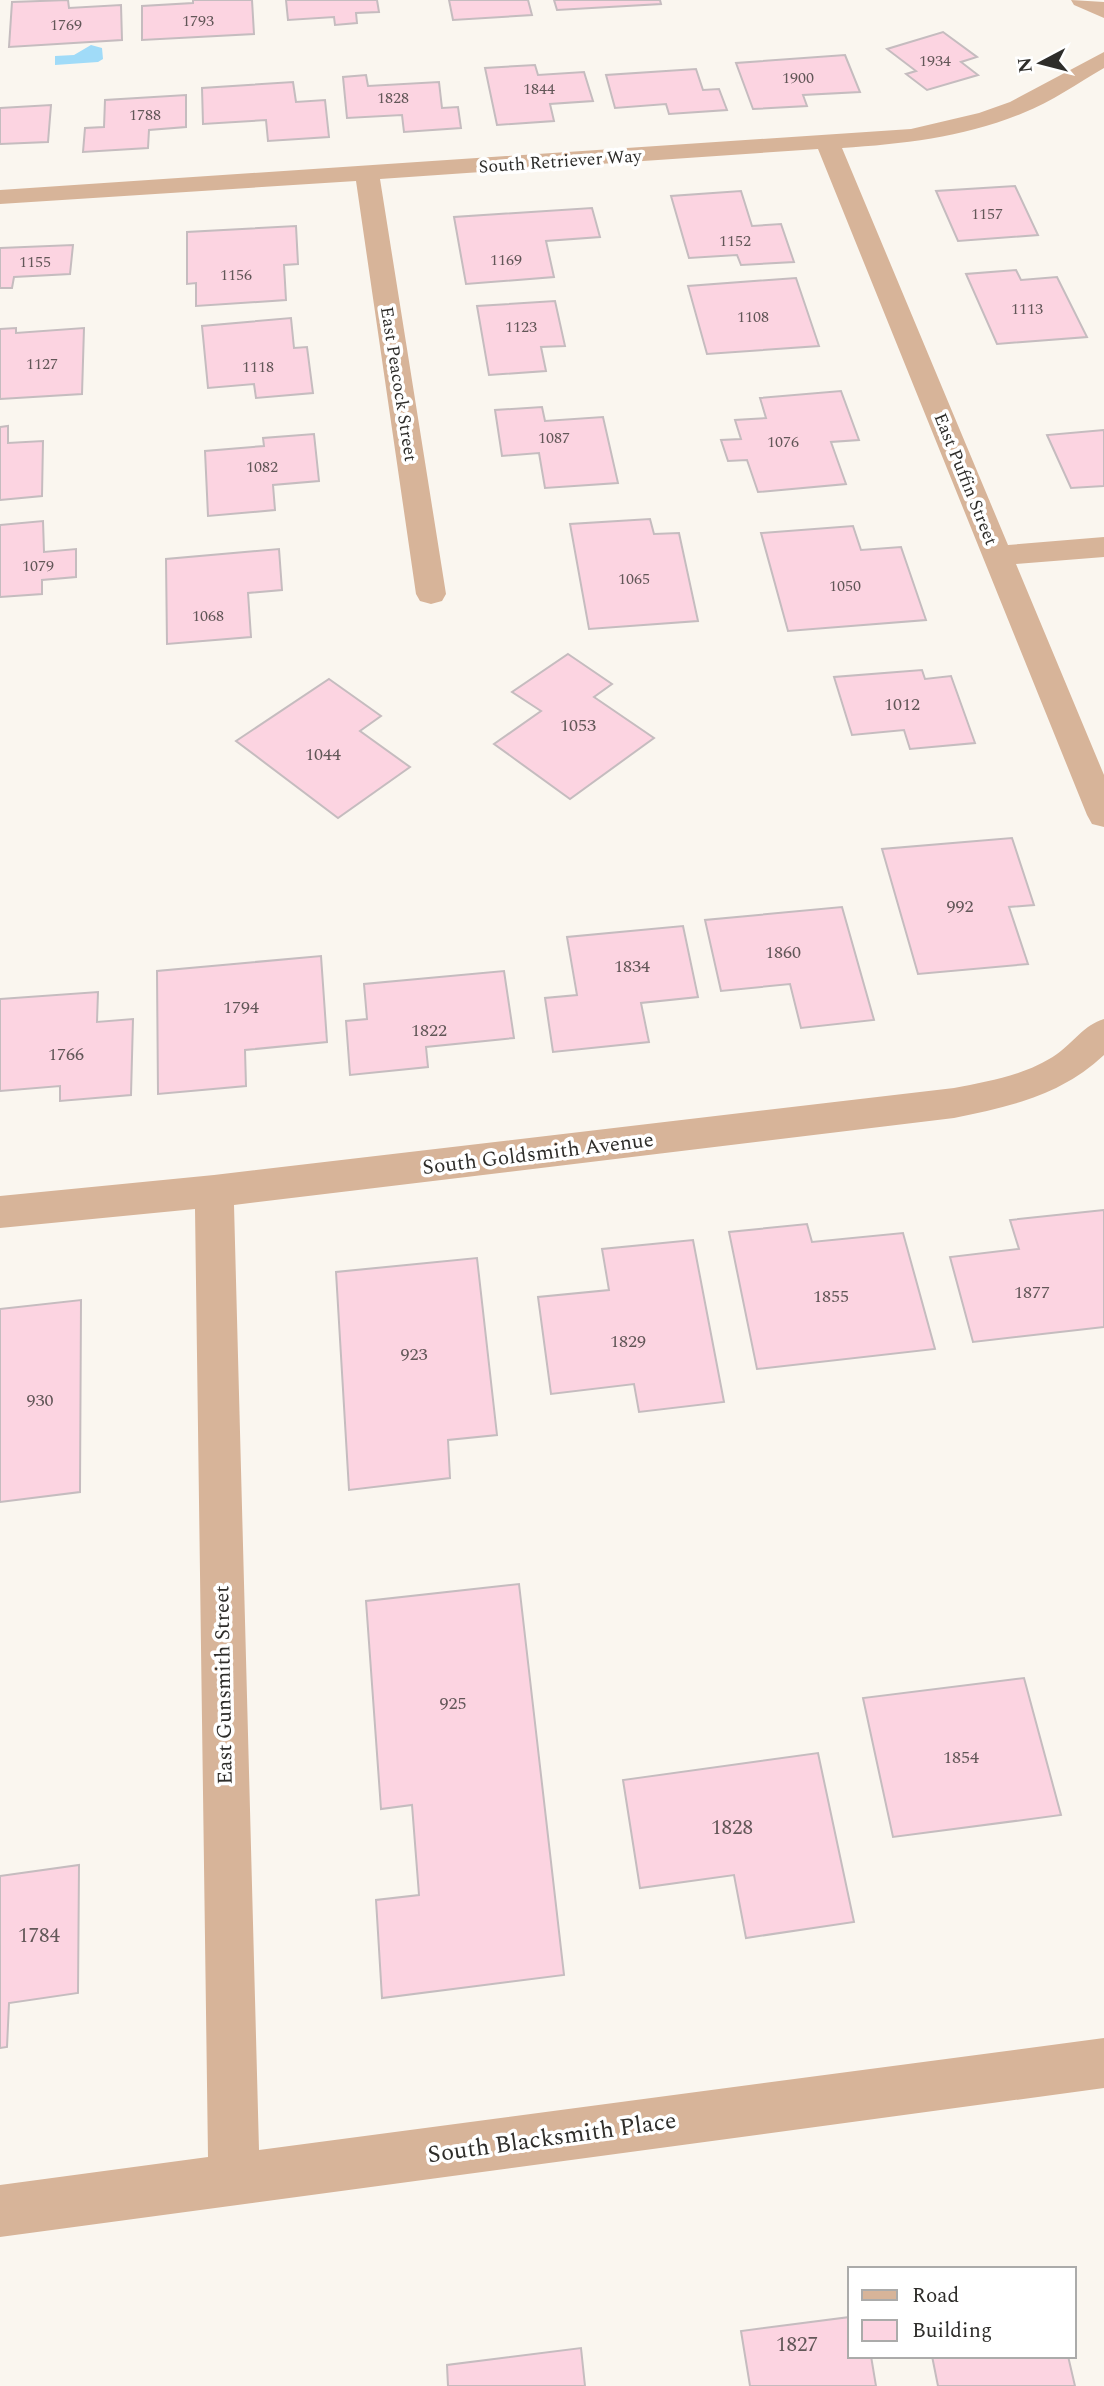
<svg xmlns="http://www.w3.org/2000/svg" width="1104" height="2386" viewBox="0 0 1104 2386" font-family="Spectral,serif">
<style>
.water{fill:#a0dbf8}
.building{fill:#fcd4e1;stroke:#c5bcbf;stroke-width:2}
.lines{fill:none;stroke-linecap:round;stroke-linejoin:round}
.minor{fill:#d7b499;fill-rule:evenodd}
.labels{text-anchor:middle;stroke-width:7;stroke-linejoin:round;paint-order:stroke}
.far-number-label{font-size:16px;fill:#625758}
.far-street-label{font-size:18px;fill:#2e2d2a;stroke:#fff}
.number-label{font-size:18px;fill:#625758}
.street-label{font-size:21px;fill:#2e2d2a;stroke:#fff}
.near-number-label{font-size:21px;fill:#625758}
.near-street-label{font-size:24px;fill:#2e2d2a;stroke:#fff}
</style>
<rect width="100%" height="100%" fill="#faf6ef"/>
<polygon class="water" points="91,45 102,48 103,59 98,62 55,65 55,56 74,55"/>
<g class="building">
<polygon points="68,0 69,8 121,5 122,40 9,47 12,2"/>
<polygon points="193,0 252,0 254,34 142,40 142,6 193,3"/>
<polygon points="286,0 377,0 379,12 356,13 357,23 335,25 334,17 288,20"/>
<polygon points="449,0 528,0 532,15 453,20"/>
<polygon points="554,0 660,0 661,4 557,10"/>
<polygon points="943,32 977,57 961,62 978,75 927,90 906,74 916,71 887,49"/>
<polygon points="845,55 860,92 803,95 807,106 753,109 736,63"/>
<polygon points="535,65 538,75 584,72 593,101 550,104 554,121 497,125 485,68"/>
<polygon points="696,69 703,90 719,89 727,110 669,114 666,104 615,108 606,75"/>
<polygon points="366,75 368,86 439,82 442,108 458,107 461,128 404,132 402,115 347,118 343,77"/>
<polygon points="293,82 296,102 325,100 329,137 268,141 266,120 203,124 202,88"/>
<polygon points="186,95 186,127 149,130 148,148 83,152 85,128 104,127 105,100"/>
<polygon points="51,105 48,142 0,144 0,108"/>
<polygon points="1015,186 1038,235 958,241 936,191"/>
<polygon points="741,191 752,226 781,224 794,262 741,265 737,255 689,258 671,196"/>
<polygon points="592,208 600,237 546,241 554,277 466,284 454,217"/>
<polygon points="296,226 298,264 284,265 286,300 196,306 196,283 187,284 187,232"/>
<polygon points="73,245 70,274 14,277 12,288 0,288 0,248"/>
<polygon points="1016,270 1021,280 1057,277 1087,337 997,344 966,274"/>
<polygon points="796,278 819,346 707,354 688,286"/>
<polygon points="555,301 565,346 541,347 546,371 489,375 477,306"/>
<polygon points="291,318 294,348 307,347 313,393 256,398 254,384 208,388 202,326"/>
<polygon points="16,328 16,333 84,328 82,394 0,399 0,329"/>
<polygon points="841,391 859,440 831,442 846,484 758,492 747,460 728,461 721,440 741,439 735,420 766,418 760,398"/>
<polygon points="542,407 545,421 603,417 618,483 545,488 539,453 502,456 495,410"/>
<polygon points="8,426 8,443 43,441 42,496 0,500 0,427"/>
<polygon points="1104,430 1104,486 1071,488 1047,435"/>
<polygon points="314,434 319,481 273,485 275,510 208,516 205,451 264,446 263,438"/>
<polygon points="650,519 654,534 679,533 698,621 589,629 570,524"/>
<polygon points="43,521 44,552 76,549 76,577 42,580 42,594 0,597 0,525"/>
<polygon points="853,526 861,550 901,547 926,620 788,631 761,533"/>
<polygon points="279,549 282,590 248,593 251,637 167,644 166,559"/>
<polygon points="568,654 612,684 594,697 654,738 570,799 494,744 541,711 512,692"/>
<polygon points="922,670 925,679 951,676 975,743 910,749 904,730 852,735 834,677"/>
<polygon points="329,679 381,716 360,731 410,767 338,818 236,741"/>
<polygon points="1012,838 1034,905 1009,907 1028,964 918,974 882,849"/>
<polygon points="842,907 874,1020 801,1028 790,984 721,991 705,920"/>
<polygon points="683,926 698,997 641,1003 649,1042 553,1052 545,998 577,995 567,937"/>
<polygon points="321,956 327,1042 245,1050 246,1086 158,1094 157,971"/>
<polygon points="504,971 514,1038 426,1047 428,1067 350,1075 346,1021 367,1019 364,984"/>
<polygon points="98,992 97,1022 133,1019 131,1095 60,1101 60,1086 0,1091 0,999"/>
<polygon points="1104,1210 1104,1327 973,1342 950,1257 1019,1249 1010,1220"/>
<polygon points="807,1224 812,1242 903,1233 935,1349 757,1369 729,1232"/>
<polygon points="693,1240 724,1402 639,1412 634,1384 551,1394 538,1297 609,1290 602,1249"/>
<polygon points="477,1258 497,1435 448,1440 450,1478 349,1490 336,1272"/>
<polygon points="81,1300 80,1492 0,1502 0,1309"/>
<polygon points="519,1584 564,1975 382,1998 376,1900 419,1895 412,1805 381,1809 366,1601"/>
<polygon points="1024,1678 1061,1815 893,1837 863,1698"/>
<polygon points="818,1753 854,1922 746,1938 734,1875 640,1888 623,1780"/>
<polygon points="79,1865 78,1993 9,2003 7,2047 0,2048 0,1876"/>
<polygon points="850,2317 850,2356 871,2356 876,2386 750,2386 741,2331"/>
<polygon points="581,2348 585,2386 448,2386 447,2365"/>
<polygon points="932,2356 1068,2356 1075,2386 938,2386"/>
</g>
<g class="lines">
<g class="minor">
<polygon points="1071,0 1104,2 1104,18 1074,5"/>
<path d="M1104,52V68C1078,83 1051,102 1023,113C965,137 904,144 842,148L1008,545L1104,537V557L1016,564L1104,775V827L1092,824L1087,815L818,149L380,179L446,594L442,601L431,604L420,601L416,594L356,181L0,204V190L911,129L979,113L1010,102Z"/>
<path d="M1104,1019V1055C1060,1096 1011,1106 954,1118L234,1205L259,2150L1104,2038V2088L0,2237V2185L208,2157L195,1209L0,1228V1196L214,1175L954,1088C989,1081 1027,1075 1057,1054C1074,1042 1084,1025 1104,1019Z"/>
</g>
</g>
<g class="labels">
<g class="far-number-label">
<text x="198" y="26">1793</text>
<text x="66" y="30">1769</text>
<text x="935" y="66">1934</text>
<text x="798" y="83">1900</text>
<text x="539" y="94">1844</text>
<text x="393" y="103">1828</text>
<text x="145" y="120">1788</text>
<text x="987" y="219">1157</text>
<text x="735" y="246">1152</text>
<text x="506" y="265">1169</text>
<text x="35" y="267">1155</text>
<text x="236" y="280">1156</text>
<text x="1027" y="314">1113</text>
<text x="753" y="322">1108</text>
<text x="521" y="332">1123</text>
<text x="42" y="369">1127</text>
<text x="258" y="372">1118</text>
<text x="554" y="443">1087</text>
<text x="783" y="447">1076</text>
<text x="262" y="472">1082</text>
<text x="38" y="571">1079</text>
<text x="634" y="584">1065</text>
<text x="845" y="591">1050</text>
<text x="208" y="621">1068</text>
</g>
<g class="far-street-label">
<text transform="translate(560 161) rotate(-4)" y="6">South Retriever Way</text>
<text transform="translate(399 384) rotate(81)" y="6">East Peacock Street</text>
<text transform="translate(966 479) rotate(68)" y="6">East Puffin Street</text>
</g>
<g class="number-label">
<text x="902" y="710">1012</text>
<text x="578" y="731">1053</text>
<text x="323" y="760">1044</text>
<text x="960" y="912">992</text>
<text x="783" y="958">1860</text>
<text x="632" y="972">1834</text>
<text x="241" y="1013">1794</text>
<text x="429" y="1036">1822</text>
<text x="66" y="1060">1766</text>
<text x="1032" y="1298">1877</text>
<text x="831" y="1302">1855</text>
<text x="628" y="1347">1829</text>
<text x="414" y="1360">923</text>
<text x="40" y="1406">930</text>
<text x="453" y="1709">925</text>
<text x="961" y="1763">1854</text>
</g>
<g class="street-label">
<text transform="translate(538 1153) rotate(-7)" y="7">South Goldsmith Avenue</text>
<text transform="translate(223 1685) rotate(-91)" y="7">East Gunsmith Street</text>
</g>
<g class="near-number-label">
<text x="732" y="1834">1828</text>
<text x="39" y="1942">1784</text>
<text x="797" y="2351">1827</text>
</g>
<g class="near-street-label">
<text transform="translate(552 2137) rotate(-8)" y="8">South Blacksmith Place</text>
</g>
</g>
<rect x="848" y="2267" width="228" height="91" fill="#ffffff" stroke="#ababaa" stroke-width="2"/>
<rect x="862" y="2290" width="35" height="10" fill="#d7b499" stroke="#ababaa" stroke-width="2"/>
<text x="912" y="2302" font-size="21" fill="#2e2d2a">Road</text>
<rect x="862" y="2320" width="35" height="21" fill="#fcd4e1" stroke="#ababaa" stroke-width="2"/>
<text x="912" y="2337" font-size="21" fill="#2e2d2a">Building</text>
<g transform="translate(1041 63) rotate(263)" stroke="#ffffff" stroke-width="5" paint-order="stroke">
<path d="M0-5L12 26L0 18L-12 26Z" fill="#2e2d2a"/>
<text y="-10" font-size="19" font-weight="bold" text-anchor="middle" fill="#2e2d2a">N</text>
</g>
</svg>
